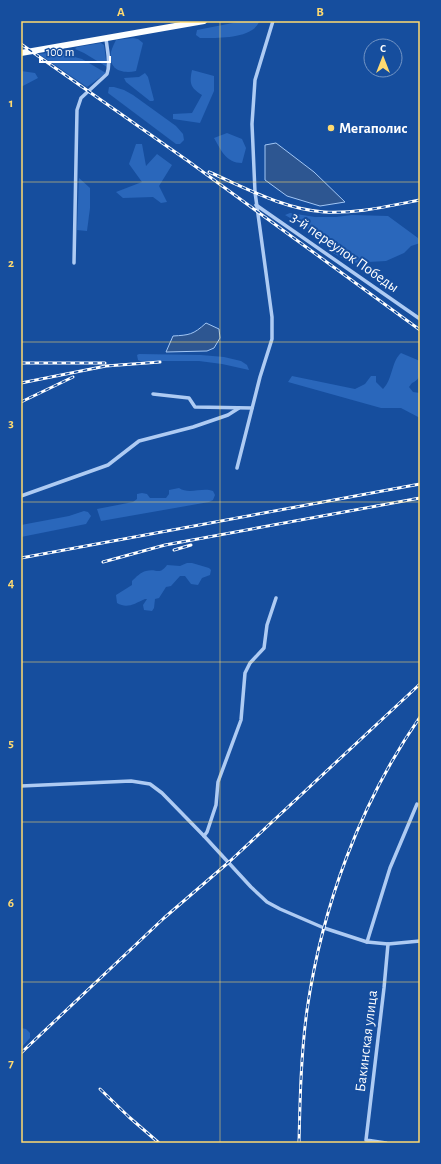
<svg xmlns="http://www.w3.org/2000/svg" width="441" height="1164" viewBox="0 0 441 1164" font-family="'Alegreya Sans',sans-serif">
<style>
.green{fill:#2a67bb}
.water{fill:#2d5691;stroke:#a1c6f5}
.lines{fill:none;stroke-linecap:round;stroke-linejoin:round}
.minor{stroke:#aecbf3;stroke-width:3.5}
.trunk{stroke:#fcfeff;stroke-width:6}
.rail-casing{stroke:#fff;stroke-width:3}
.rail{stroke:#164e9e;stroke-width:1.5;stroke-dasharray:4.5;stroke-linecap:butt}
.grid{fill:none;stroke:#ffda70;stroke-width:1;stroke-opacity:0.55}
.poi-dot{fill:#ffda70;stroke:#164e9e;stroke-width:1.5}
.labels{text-anchor:middle;stroke-width:4;stroke-linejoin:round;paint-order:stroke}
.poi-label{font-size:15px;font-weight:bold;fill:#fff;stroke:#164e9e;text-anchor:start}
.street-label{font-size:15px;fill:#fff;stroke:#164e9e}
.neatline{fill:none;stroke:#ffda70;stroke-width:1.5}
.grid-label{font-size:13px;text-anchor:middle;font-weight:bold;fill:#ffda70}
</style>
<rect width="100%" height="100%" fill="#164e9e"/>
<g class="green">
<path d="M243,21L259,22C252,39 216,38 200,38L196,35L197,30Z"/>
<path d="M133,38L138,39L143,43L136,71C122,74 108,70 111,52C112,48 114,44 116,40Z"/>
<polygon points="101,43 104,45 107,67 84,53 75,49 77,47"/>
<polygon points="56,52 82,59 106,73 87,87 39,54"/>
<path d="M192,70L214,76V91L200,123L173,119V114L192,113L202,95C191,88 189,84 192,70Z"/>
<polygon points="21,71 35,73 38,78 21,87"/>
<polygon points="145,73 148,77 154,100 153,101 150,101 126,82 124,78 139,77"/>
<polygon points="109,87 114,87 124,90 133,95 176,126 183,134 184,140 180,144 176,144 108,93"/>
<path d="M227,133L242,139L246,148L242,163C226,163 221,150 214,138Z"/>
<polygon points="136,144 142,144 146,166 157,154 172,165 159,186 167,202 161,203 153,197 123,198 116,192 142,182 129,164"/>
<polygon points="79,178 90,188 90,208 87,231 77,230"/>
<polygon points="290,213 315,217 336,217 352,215 388,216 418,238 420,243 411,246 404,253 386,261 350,263 333,253 323,241 307,228 285,215"/>
<path d="M401,353L420,361C420,371 422,379 412,383L409,387L413,392L420,393V418L401,408H381L288,382L292,376L355,389L365,384L371,376H376V382L383,389C393,379 391,362 401,353Z"/>
<polygon points="139,354 201,355 224,357 241,361 247,365 249,370 222,364 199,361 140,361 138,360 137,355"/>
<path d="M179,488C189,495 202,487 213,491L215,495L213,500L209,502L101,521L97,509L133,502L137,499V494L142,493L147,494L150,498H166L169,494V490Z"/>
<polygon points="84,511 88,512 91,516 86,524 21,537 21,525 69,516"/>
<path d="M187,563H192L209,568L211,570L210,575L202,578L198,585L191,584L185,576H180L171,586L166,587L159,598L155,599L154,608L152,611L144,610L143,605L147,599H145C134,604 127,609 117,603L116,595L132,585V581C136,577 141,572 146,571C157,568 159,576 167,565L180,566Z"/>
<polygon points="21,1028 26,1029 30,1033 30,1038 21,1048"/>
</g>
<g class="water">
<polygon points="276,143 314,172 345,202 320,206 287,196 265,180 265,145"/>
<path d="M206,323L219,329L220,338L214,348L207,351L166,352L173,336C189,335 193,335 206,323Z"/>
</g>
<g class="lines">
<g class="minor">
<polyline points="256,205 420,319"/>
<path d="M74,263L77,110L81,98L107,74C111,63 107,50 106,38"/>
<polyline points="153,394 189,398 195,407 252,408"/>
<polyline points="237,468 260,377 272,339 272,317 255,192 252,124 255,80 273,21"/>
<polyline points="21,496 108,465 139,441 193,427 228,415 239,408"/>
<polyline points="21,786 131,781 150,784 162,793 204,836 251,887 267,902 280,909 324,928 367,942 388,944 420,941"/>
<polyline points="204,836 207,832 216,805 218,782 241,720 245,673 250,663 264,648 267,625 276,598"/>
<polyline points="367,942 390,868 417,804"/>
<polyline points="386,1143 366,1140 384,988 388,944"/>
</g>
<polyline class="trunk" points="21,53 204,21"/>
<defs>
<g id="rail">
<polyline points="21,44 188,161 420,330"/>
<path d="M209,172C246,188 283,209 324,212C356,214 388,206 420,200"/>
<polyline points="21,363 105,363"/>
<polyline points="21,383 106,366 160,362"/>
<polyline points="21,402 73,377"/>
<polyline points="174,550 191,545"/>
<polyline points="21,558 420,484"/>
<polyline points="103,562 165,545 420,498"/>
<polyline points="21,1053 164,918 229,862 420,684"/>
<polyline points="100,1089 129,1117 159,1143"/>
<path d="M299,1143C300,1099 301,1054 307,1010C322,907 360,803 420,717"/>
</g>
</defs>
<use href="#rail" class="rail-casing"/>
<use href="#rail" class="rail"/>
</g>
<path class="grid" d="M220,21V1143M21,182H420M21,342H420M21,502H420M21,662H420M21,822H420M21,982H420"/>
<circle class="poi-dot" cx="331" cy="128" r="4"/>
<g class="labels">
<g class="poi-label">
<text x="339" y="133">Мегаполис</text>
</g>
<g class="street-label">
<text transform="translate(345 252) rotate(35)" y="5">3-й переулок Победы</text>
<text transform="translate(366 1041) rotate(-83)" y="5">Бакинская улица</text>
</g>
</g>
<rect width="441" height="1164" fill="none" stroke="#164e9e" stroke-width="44"/>
<g transform="translate(383 58)"><circle r="19" fill="#164e9e" stroke="#7395c5"/>
<path d="M0-3L7 15L0 10L-7 15Z" fill="#ffda70"/>
<text y="-6" font-size="11" font-weight="bold" text-anchor="middle" fill="#ffffff">С</text>
</g>
<path d="M40 56v6h70v-6" fill="none" stroke="#ffffff" stroke-width="2"/>
<text x="46" y="56" font-size="12" fill="#ffffff" stroke="#164e9e" stroke-width="3" paint-order="stroke">100 m</text>
<rect x="22" y="22" width="397" height="1120" class="neatline"/>
<g class="grid-label">
<text x="121" y="16">A</text>
<text x="320" y="16">B</text>
<text x="11" y="107">1</text>
<text x="11" y="267">2</text>
<text x="11" y="427">3</text>
<text x="11" y="587">4</text>
<text x="11" y="747">5</text>
<text x="11" y="907">6</text>
<text x="11" y="1067">7</text>
</g>
</svg>
